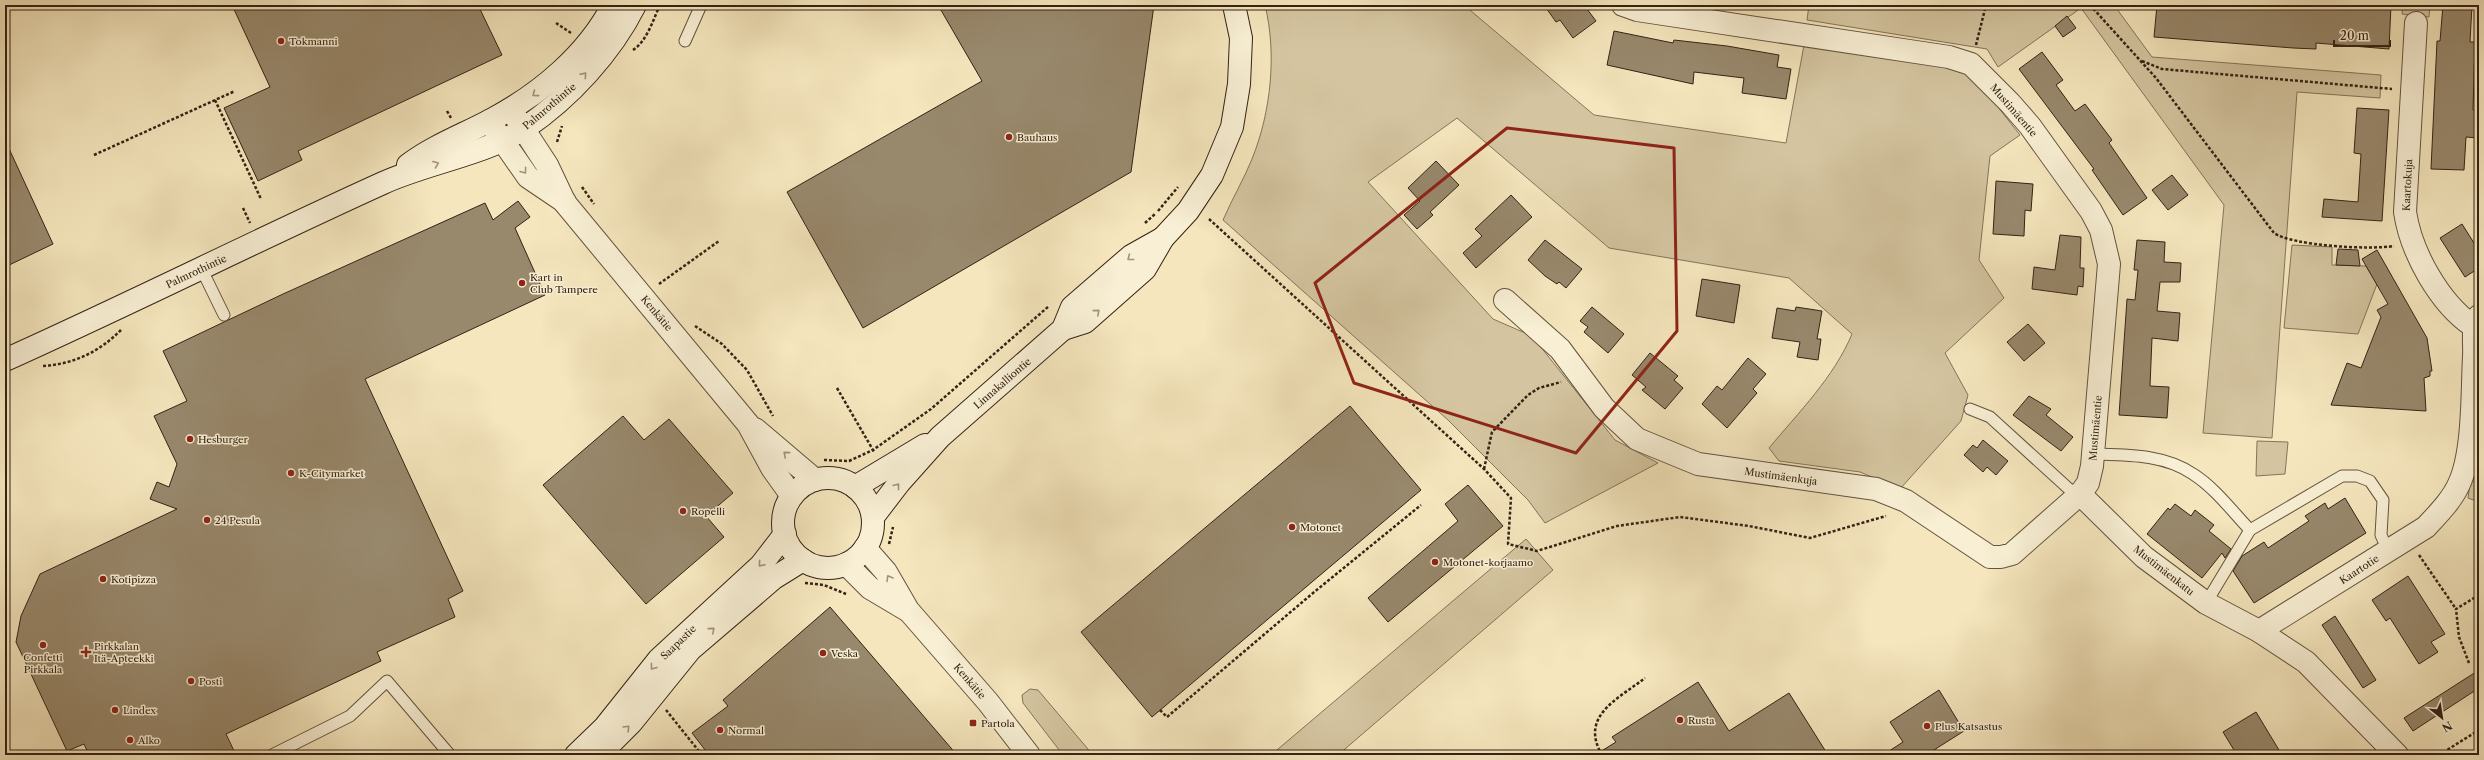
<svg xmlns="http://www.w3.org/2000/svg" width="2484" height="760" viewBox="0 0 2484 760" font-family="'Libre Caslon Text',serif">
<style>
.green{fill:#d4c5a0;stroke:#84745a}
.building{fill:#98886c;stroke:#342214}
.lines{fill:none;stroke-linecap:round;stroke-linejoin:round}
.lane-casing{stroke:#64533e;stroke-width:13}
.street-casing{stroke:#64533e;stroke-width:24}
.secondary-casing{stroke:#342214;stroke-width:24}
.path{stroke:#342214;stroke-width:2.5;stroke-dasharray:3 2;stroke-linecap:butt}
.lane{stroke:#f8efd4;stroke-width:11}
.street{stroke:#f8efd4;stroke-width:22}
.secondary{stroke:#f8efd4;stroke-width:22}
.oneway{stroke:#a0937e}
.marked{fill:none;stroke:#8f2418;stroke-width:3;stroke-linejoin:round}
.poi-dot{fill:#8f2418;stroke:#f8efd4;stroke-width:1.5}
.labels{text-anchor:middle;stroke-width:3;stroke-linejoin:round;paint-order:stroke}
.poi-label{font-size:10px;fill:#342214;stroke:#f8efd4;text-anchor:start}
.street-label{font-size:10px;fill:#342214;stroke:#f8efd4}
</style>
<rect width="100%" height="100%" fill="#f5e6bd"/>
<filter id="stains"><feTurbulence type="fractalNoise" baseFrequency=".005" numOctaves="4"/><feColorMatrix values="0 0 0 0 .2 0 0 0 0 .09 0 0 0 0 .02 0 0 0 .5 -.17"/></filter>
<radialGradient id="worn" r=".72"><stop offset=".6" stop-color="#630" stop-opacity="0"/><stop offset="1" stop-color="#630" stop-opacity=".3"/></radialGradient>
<g class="green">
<path d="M1265,5H1464L1594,115L1786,143L1804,45L1954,67L1976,79L2020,135L1990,156L1979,260L2004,298L1945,353L1968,395L1961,421L1900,489L1860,472L1779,461L1769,448C1799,412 1834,377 1852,334L1789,278L1609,248L1457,118L1368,182L1493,319L1532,336L1615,440L1658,463L1545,523L1528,500L1448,420L1223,220C1232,199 1244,179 1252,159C1271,112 1277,54 1265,5Z"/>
<polygon points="1809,5 2114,5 2152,57 2381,75 2380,98 2297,92 2272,438 2203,433 2224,205 2081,8 1998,67 1987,49 1807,20"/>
<polygon points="2403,5 2430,5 2429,17 2402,14"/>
<polygon points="2292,245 2332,247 2332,265 2366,266 2377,284 2358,334 2284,328"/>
<polygon points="2476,438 2479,439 2479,502 2468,498"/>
<polygon points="2257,441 2288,442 2285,474 2256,476"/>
<polygon points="1526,539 1553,570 1338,755 1271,755"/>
<polygon points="1030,689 1038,690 1093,755 1063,755 1023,703 1022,695"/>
</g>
<g class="building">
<polygon points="232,5 478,5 502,55 298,151 302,160 258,181 224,108 270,87"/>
<polygon points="938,5 1154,5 1131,172 863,328 787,192 982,81"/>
<polygon points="1544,5 1584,5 1596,21 1573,38 1560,20 1556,22"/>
<polygon points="2157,5 2391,5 2389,49 2316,43 2316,49 2293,48 2154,37"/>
<polygon points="2443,5 2472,5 2470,42 2475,42 2473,110 2479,110 2478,138 2466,137 2464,170 2431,169 2437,41 2440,41"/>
<polygon points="2067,16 2076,28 2063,37 2055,26"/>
<polygon points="1614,31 1673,43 1674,40 1727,46 1779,55 1777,67 1791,69 1786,99 1742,93 1744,78 1694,72 1693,84 1607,65"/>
<polygon points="2042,52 2063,80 2056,85 2075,111 2085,104 2112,140 2109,143 2147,198 2123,215 2092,170 2094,169 2019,69"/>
<polygon points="2357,108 2389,110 2382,221 2322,217 2324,199 2358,202 2361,154 2354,153"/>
<polygon points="5,140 53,244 5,267"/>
<polygon points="1436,161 1459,185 1430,212 1433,215 1417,229 1404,215 1420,201 1408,188"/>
<polygon points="2172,175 2188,195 2168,210 2152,190"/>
<polygon points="1996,181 2033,184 2031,211 2025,210 2024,236 1993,234"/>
<polygon points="1511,195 1532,217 1476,268 1463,253 1482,236 1475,229"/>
<polygon points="518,201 530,217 515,228 545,295 365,379 463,591 448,599 455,617 377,652 381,661 226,734 236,755 89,755 84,744 67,751 16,642 21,616 40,574 177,509 150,499 157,482 169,487 177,464 154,416 187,401 163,351 283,294 485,203 493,220"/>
<polygon points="2462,224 2474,243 2479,240 2479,268 2465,277 2440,238"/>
<polygon points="2060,235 2081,237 2080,268 2084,268 2083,287 2078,286 2077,295 2032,289 2034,267 2055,270"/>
<polygon points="1545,240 1582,269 1566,288 1559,282 1557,284 1545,276 1528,260"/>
<polygon points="2137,240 2165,242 2164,262 2181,263 2180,282 2160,282 2157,311 2180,313 2178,341 2152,338 2150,386 2169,387 2167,418 2119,415 2127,299 2135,300 2138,270 2134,270"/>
<polygon points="2338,249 2358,250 2360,266 2336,265"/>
<polygon points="2377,250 2427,338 2432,371 2430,371 2430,376 2424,378 2426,411 2331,405 2347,363 2361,368 2381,317 2377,310 2388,304 2362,259"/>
<polygon points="1702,279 1740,285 1734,323 1696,316"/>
<polygon points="1592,307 1624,334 1608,353 1584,332 1588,327 1580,321"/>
<polygon points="1796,307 1822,311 1817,339 1821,339 1818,360 1797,357 1800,342 1772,338 1777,308 1795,311"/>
<polygon points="2028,324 2045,343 2024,361 2007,342"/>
<polygon points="1650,353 1678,376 1674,380 1683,388 1665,409 1642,390 1646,387 1632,375"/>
<polygon points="1748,358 1766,374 1753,389 1757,393 1727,428 1702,404 1717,386 1722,390"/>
<polygon points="2029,396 2051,409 2046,415 2073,437 2061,451 2013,415"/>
<polygon points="1350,406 1421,490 1152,717 1081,632"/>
<polygon points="623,416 644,440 669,419 733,493 706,516 724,537 646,604 543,485"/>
<polygon points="1983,440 2008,461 1996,475 1987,467 1983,472 1964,455 1973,445 1977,448"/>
<polygon points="1468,485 1503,526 1388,622 1368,598 1458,521 1445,504"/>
<polygon points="2345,498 2366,533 2254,603 2233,571 2242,556 2264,542 2268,548 2309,521 2305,516 2325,503 2328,509"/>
<polygon points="2175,504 2191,516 2195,510 2214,525 2209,531 2231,549 2225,558 2222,553 2202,578 2147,534 2168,508 2170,510"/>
<polygon points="2408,576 2445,634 2431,642 2438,652 2419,664 2390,618 2386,621 2372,600"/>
<polygon points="830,607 957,755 709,755 692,733 728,706 723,700"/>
<polygon points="2335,616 2376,680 2363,688 2322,625"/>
<polygon points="2479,670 2479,688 2413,731 2404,718"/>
<polygon points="1698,682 1729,731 1789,693 1828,755 1595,755 1616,742 1612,737"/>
<polygon points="1939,690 1964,731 1926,755 1883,755 1903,742 1890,722"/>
<polygon points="2256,712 2282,755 2237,755 2223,732"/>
</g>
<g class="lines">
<defs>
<g id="lane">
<polyline points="685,41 701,5"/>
<polyline points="201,268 224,315"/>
<polyline points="1970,409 1990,417 2069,489 2080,494"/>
<path d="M2093,454C2127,455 2164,454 2193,474C2215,488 2232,511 2250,530"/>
<polyline points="2206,603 2250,530 2342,476 2357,476 2370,481 2383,500 2381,535 2388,551"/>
<polyline points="272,755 350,716 387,681 450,755"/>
</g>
<g id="street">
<path d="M2416,23L2405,212C2411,252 2439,303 2473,326"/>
<polyline points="511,110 547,165 565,203 748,424 772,468 792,496"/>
<polyline points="489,121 528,177 565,202"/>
<polyline points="1505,300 1560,349 1604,408 1637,439 1698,464 1876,489 1906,501 1990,557 2001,557 2012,554 2080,494 2088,483 2092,466 2109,264 2101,230 2091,211 2030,126 2010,103 1971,64 1949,57 1637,10 1623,5"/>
<polyline points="755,429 815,480"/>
<polyline points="2080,494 2144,557 2206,603 2259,631 2306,662 2397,755"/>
<polyline points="865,548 886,572 908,610 988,702 1029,755"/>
<polyline points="846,564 870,588 907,610"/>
<path d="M2259,631L2426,527C2438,514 2452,500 2459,484C2474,452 2472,392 2474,357C2475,341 2471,329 2479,316"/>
</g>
<g id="secondary">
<path d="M408,165C433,146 463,135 491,120C540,94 587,55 613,5"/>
<polyline points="1063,329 1085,322 1145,269 1163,238 1188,211 1212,175 1232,127 1239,84 1241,38 1234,5"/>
<path d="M5,360C132,303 257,240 383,183C426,163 487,154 525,128C569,98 611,53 635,5"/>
<circle cx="828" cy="523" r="45"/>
<polyline points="855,487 925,445"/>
<polyline points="873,517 899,483 940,437 1063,329 1072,307 1131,256 1163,238"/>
<polyline points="576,755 604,728 659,659 761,565 785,534"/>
<polyline points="599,755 631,723 690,650 774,578 803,560"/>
</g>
</defs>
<use href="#lane" class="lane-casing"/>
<use href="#street" class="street-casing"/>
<use href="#secondary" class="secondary-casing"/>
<g class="path">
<path d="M2090,5L2156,78L2274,233C2293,246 2370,250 2394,246"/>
<polyline points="556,23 571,33"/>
<polyline points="1976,45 1986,5"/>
<path d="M633,50C647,41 653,20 660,5"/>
<polyline points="2142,61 2162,69 2392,89"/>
<polyline points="215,100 261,199"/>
<polyline points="447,111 451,118"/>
<polyline points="557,142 562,126"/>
<polyline points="94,155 235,91"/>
<polyline points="582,187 594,204"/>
<polyline points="243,208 250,223"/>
<polyline points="1158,211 1178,187"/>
<polyline points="1209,219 1484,469 1511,498 1508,544 1537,551 1617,526 1680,517 1749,526 1810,538 1886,516"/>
<polyline points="1145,223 1155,214"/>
<polyline points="659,284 719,241"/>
<polyline points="695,326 722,344 747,370 773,416"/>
<path d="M43,366C74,364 99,352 121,330"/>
<polyline points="837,388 873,450 931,409 1049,306"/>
<polyline points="824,460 849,461 873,450 875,453"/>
<polyline points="1484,469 1492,432 1528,395 1539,388 1561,382"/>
<polyline points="889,544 893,527"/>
<polyline points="2419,555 2456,609"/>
<polyline points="805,583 824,585 846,594"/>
<polyline points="2469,663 2459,637 2456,609 2479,595"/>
<polyline points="666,710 702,755"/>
<polyline points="1160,710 1167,717 1313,593 1421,505"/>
<path d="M1602,755C1579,716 1618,699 1645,678"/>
<polyline points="2439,755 2479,730"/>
</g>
<use href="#lane" class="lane"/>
<use href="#street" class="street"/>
<use href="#secondary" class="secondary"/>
</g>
<defs><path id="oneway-chevron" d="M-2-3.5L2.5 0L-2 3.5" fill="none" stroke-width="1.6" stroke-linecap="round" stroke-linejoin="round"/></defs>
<g class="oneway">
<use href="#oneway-chevron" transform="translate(584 75) rotate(-49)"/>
<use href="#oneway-chevron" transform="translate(535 94) rotate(143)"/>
<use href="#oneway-chevron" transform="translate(436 164) rotate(-21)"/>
<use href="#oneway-chevron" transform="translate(524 171) rotate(53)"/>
<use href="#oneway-chevron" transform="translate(1130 258) rotate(142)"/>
<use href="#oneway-chevron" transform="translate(1097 312) rotate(-41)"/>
<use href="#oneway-chevron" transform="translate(786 454) rotate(-140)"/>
<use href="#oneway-chevron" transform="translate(897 486) rotate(-52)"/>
<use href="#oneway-chevron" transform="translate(761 564) rotate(131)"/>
<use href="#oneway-chevron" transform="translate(889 578) rotate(-121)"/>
<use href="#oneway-chevron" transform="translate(712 630) rotate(-41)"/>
<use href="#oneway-chevron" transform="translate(653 667) rotate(127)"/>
<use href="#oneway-chevron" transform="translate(627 728) rotate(-46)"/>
</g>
<path class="marked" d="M1507,128L1674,148L1677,331L1576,453L1354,383L1315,283Z"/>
<g class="poi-dot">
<circle cx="281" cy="41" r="4"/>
<circle cx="1009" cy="137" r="4"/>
<circle cx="522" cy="283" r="4"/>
<circle cx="190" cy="439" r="4"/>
<circle cx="291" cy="473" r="4"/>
<circle cx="683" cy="511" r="4"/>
<circle cx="207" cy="520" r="4"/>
<circle cx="1292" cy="527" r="4"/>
<circle cx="1435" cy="562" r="4"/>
<circle cx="103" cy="579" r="4"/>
<circle cx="43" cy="645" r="4"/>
<path d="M84 646h4v4h4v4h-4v4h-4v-4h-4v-4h4z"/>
<circle cx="823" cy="653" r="4"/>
<circle cx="191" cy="681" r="4"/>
<circle cx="115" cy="710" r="4"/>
<circle cx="1680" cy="720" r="4"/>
<rect x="969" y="719" width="8" height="8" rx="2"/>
<circle cx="1927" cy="726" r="4"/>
<circle cx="720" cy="730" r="4"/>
<circle cx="130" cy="740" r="4"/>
</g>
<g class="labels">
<g class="poi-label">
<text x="289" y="45">Tokmanni</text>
<text x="1017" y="141">Bauhaus</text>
<text x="530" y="281">Kart in<tspan x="530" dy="12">Club Tampere</tspan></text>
<text x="198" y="443">Hesburger</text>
<text x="299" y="477">K-Citymarket</text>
<text x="691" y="515">Ropelli</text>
<text x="215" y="524">24 Pesula</text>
<text x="1300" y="531">Motonet</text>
<text x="1443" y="566">Motonet-korjaamo</text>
<text x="111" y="583">Kotipizza</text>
<text x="94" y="650">Pirkkalan<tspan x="94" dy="12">Itä-Apteekki</tspan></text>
<text x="831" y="657">Veska</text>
<text x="43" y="661" text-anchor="middle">Confetti<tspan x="43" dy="12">Pirkkala</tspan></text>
<text x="199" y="685">Posti</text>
<text x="123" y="714">Lindex</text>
<text x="1688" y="724">Rusta</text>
<text x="981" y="727">Partola</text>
<text x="1935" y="730">Plus Katsastus</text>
<text x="728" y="734">Normal</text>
<text x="138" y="744">Alko</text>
</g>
<g class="street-label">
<text transform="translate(549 106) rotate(-40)" y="4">Palmrothintie</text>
<text transform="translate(2014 110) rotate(49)" y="4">Mustimäentie</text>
<text transform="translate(2407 185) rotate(-87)" y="4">Kaartokuja</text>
<text transform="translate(196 271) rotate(-25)" y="4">Palmrothintie</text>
<text transform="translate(657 313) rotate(50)" y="4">Kenkätie</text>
<text transform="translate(1002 383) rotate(-41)" y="4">Linnakalliontie</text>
<text transform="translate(2095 428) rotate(-85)" y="4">Mustimäentie</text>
<text transform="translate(1781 476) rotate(8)" y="4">Mustimäenkuja</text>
<text transform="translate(2359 569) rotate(-33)" y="4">Kaartotie</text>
<text transform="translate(2164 570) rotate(38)" y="4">Mustimäenkatu</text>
<text transform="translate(678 642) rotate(-44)" y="4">Saapastie</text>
<text transform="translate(970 681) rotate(49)" y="4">Kenkätie</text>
</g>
</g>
<rect width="2484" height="760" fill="none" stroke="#f5e6bd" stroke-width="20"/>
<rect x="6" y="6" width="2472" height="748" fill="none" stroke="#342214" stroke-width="2"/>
<rect x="10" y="10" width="2464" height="740" fill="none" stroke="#342214"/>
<g transform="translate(2442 718) rotate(150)" stroke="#f8efd4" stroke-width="3" paint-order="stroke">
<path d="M0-3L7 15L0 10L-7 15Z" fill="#342214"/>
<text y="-6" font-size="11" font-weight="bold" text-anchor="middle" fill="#342214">N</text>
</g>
<path d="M2334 40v6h56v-6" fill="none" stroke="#342214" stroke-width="2"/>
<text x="2340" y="40" font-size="12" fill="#342214" stroke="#f8efd4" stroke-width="3" paint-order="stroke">20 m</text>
<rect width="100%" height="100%" filter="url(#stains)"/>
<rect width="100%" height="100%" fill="url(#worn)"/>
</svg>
